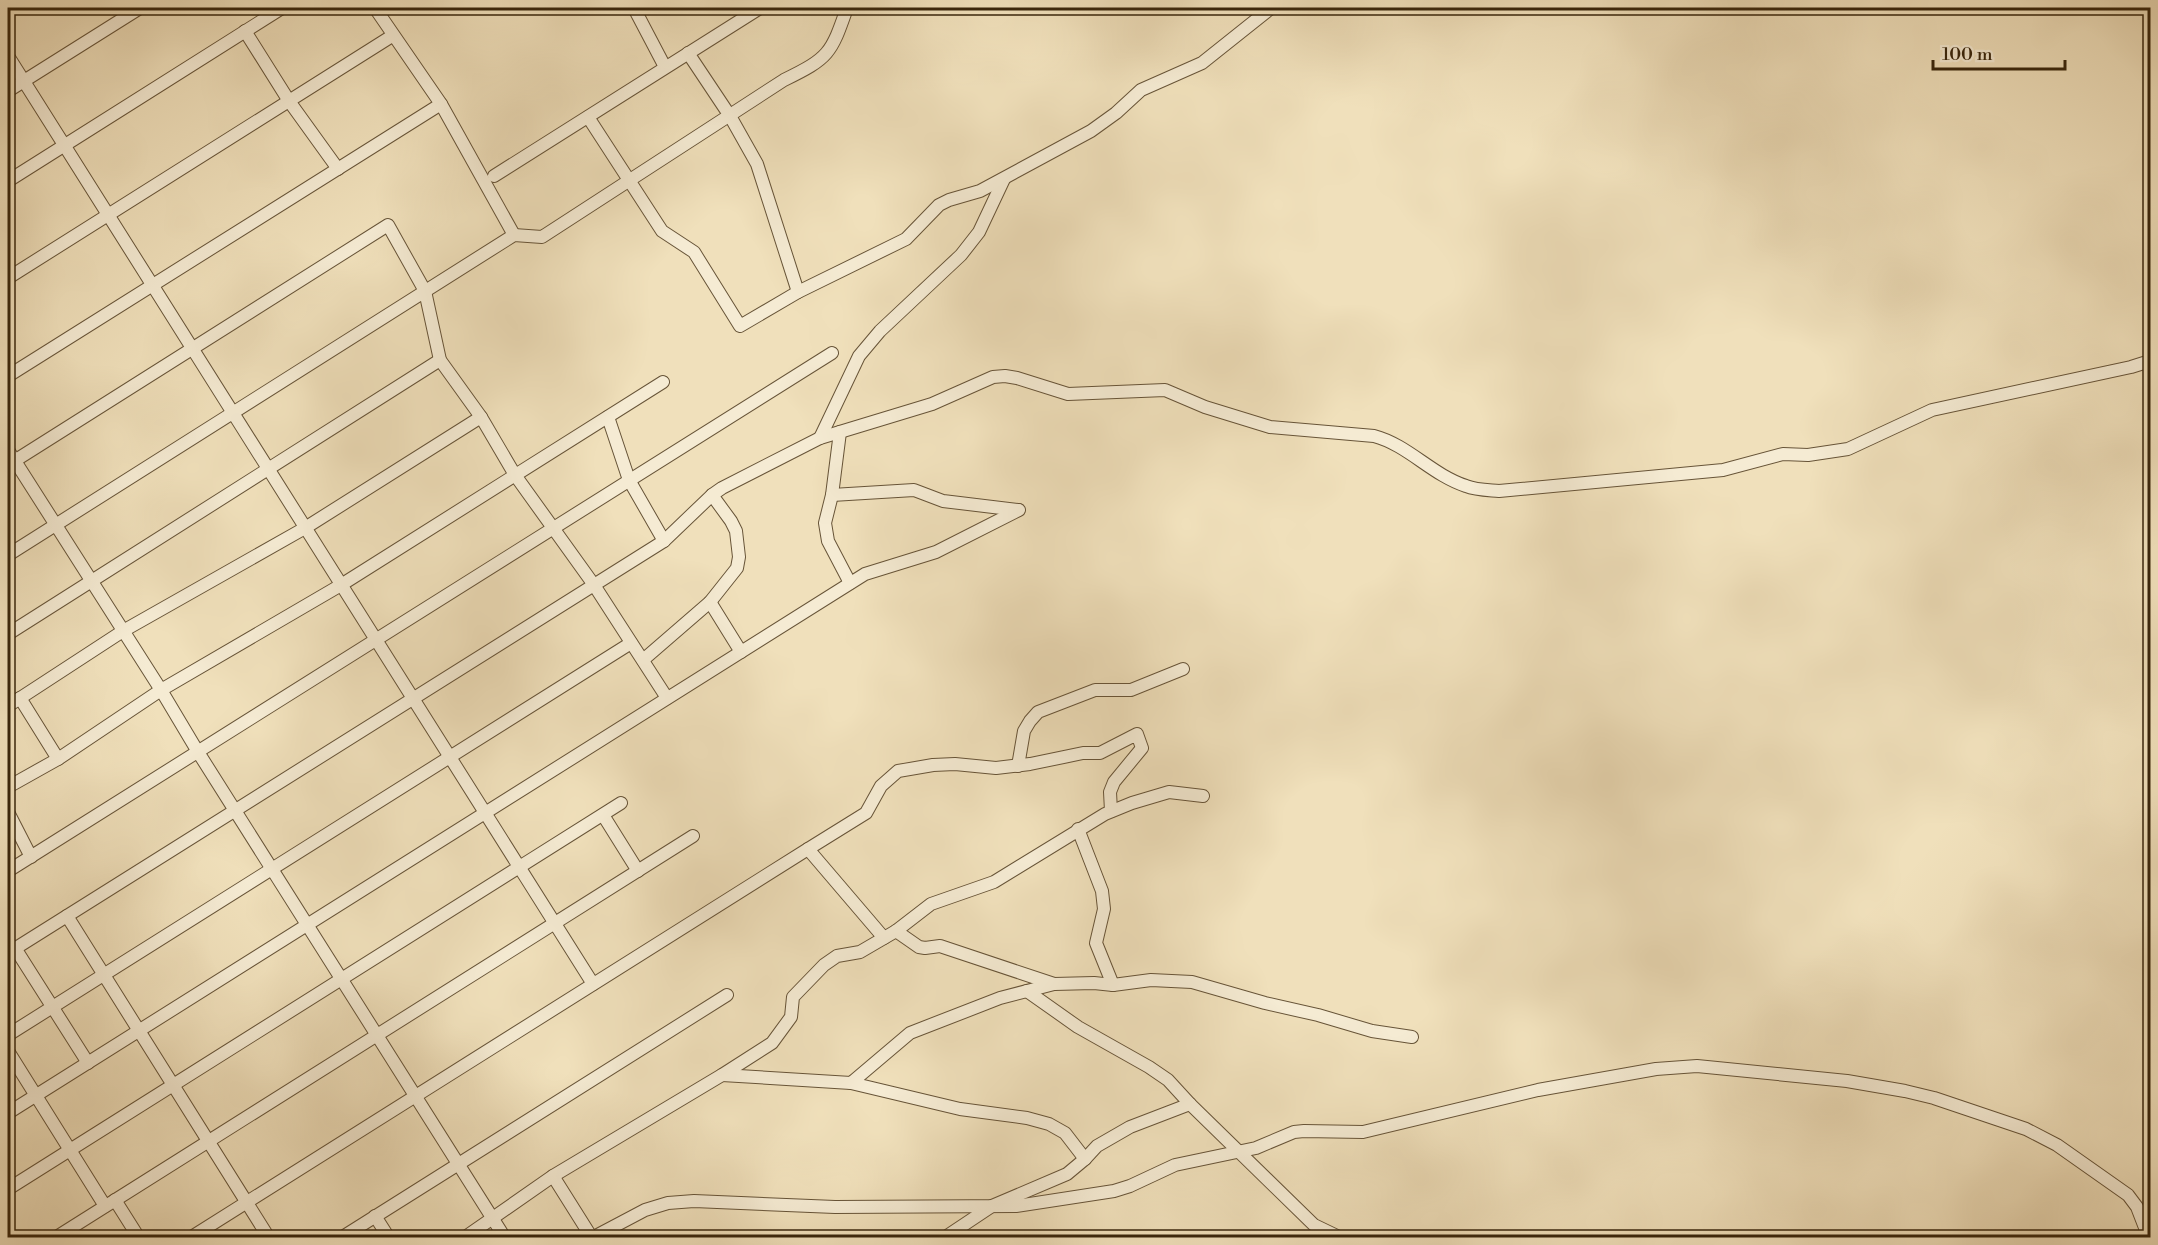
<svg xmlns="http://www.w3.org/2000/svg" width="2158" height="1245" viewBox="0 0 2158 1245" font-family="'Libre Bodoni',serif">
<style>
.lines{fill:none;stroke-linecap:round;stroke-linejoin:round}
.minor-casing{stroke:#675438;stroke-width:14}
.minor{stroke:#f5ebd3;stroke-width:12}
</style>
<rect width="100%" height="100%" fill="#f0e0bb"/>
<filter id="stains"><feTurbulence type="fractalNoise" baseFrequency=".00333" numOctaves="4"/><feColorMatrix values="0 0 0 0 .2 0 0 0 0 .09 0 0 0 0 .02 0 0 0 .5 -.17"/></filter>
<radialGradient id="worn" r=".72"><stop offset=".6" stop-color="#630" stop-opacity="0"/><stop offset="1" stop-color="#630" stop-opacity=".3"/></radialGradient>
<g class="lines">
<defs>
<g id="minor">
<polyline points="375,8 441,104 514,235"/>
<polyline points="634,8 665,67"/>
<polyline points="245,31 289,101 338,169"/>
<polyline points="688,53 730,116 757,164 798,292"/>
<polyline points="8,56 593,984"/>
<polyline points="8,91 140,8"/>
<polyline points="588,117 662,231 694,252 740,326 798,292 906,239 939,205 949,200 980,191 1091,131 1116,113 1141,90 1202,63 1271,8"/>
<polyline points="494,176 760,8"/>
<polyline points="8,181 282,8"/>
<polyline points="8,278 392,36"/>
<polyline points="8,376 441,104"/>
<polyline points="608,417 629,480 664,541"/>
<polyline points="840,432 832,495 825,523 828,541 850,583"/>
<polyline points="820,438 859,356 880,331 961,255 979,232 1004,179"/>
<polyline points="8,450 161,690 198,752 505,1238"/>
<polyline points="8,465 388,225 425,291 440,360 481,417 515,475 594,585 667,698"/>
<polyline points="832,495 914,490 943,501 1018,510"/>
<path d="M8,555L514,235L542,237L784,80C829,58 831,54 847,8"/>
<polyline points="710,602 741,652"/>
<polyline points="8,634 440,360"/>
<polyline points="643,660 710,602 737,568 739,557 736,531 731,521 712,495"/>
<polyline points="20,698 58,759"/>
<polyline points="8,706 123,631 305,528 481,417"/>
<polyline points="1018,766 1024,731 1030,721 1038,712 1095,690 1131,690 1183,669"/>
<polyline points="8,787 58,759 161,690 341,585 663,382"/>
<polyline points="8,812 31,857"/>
<polyline points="603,815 638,871"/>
<polyline points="1078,829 1102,891 1104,909 1096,943 1113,985"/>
<polyline points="8,871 832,353"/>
<polyline points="67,916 269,1238"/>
<polyline points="896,931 919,947 925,948 940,946 1054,984"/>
<polyline points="884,938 808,849 866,813 881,786 898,771 933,765 955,764 996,768 1030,764 1083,753 1100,753 1137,734 1142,748 1114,782 1110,792 1111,811"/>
<polyline points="15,948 88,1063"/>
<path d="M8,953L664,541L712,495L722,488L820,438L932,404L993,377L1005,376L1017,378L1068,394L1165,390L1205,407L1270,427L1374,436C1408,445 1432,475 1466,486C1476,490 1488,490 1499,491L1723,470L1783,454L1808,455L1848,449L1932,410L2131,367L2150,361"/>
<polyline points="1027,991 1078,1027 1149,1067 1168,1080 1190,1104 1314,1225 1341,1238"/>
<polyline points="8,1035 631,643"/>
<polyline points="8,1051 105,1206"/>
<polyline points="722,1075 851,1083 910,1033 1000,998 1054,984 1094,983 1113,985 1151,980 1192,982 1265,1003 1318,1015 1372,1031 1412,1037"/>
<polyline points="851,1083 960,1109 1027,1118 1049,1124 1065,1133 1085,1159"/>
<polyline points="8,1113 865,574 936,552 1019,510"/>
<polyline points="553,1176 592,1238"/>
<polyline points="8,1189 621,803"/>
<polyline points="115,1200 139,1238"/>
<polyline points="375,1216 389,1238"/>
<polyline points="55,1238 693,836"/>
<polyline points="190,1238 808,849"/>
<polyline points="341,1238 727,995"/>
<polyline points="464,1238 553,1176 722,1075 772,1043 791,1017 793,997 824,965 837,956 860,952 896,931 931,904 994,882 1105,814 1132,803 1169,792 1203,796"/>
<polyline points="592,1238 645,1210 668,1203 694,1201 835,1207 1016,1206 1114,1191 1130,1186 1175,1165 1256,1148 1294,1132 1304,1131 1363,1132 1538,1090 1656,1069 1697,1066 1847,1081 1905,1091 1934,1098 2026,1129 2057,1145 2128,1195 2137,1207 2149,1238"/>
<polyline points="944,1238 992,1206 1067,1174 1085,1159 1097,1146 1130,1127 1190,1104"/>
</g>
</defs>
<use href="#minor" class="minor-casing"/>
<use href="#minor" class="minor"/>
</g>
<rect width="2158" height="1245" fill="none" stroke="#f0e0bb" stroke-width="30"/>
<rect x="9" y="9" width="2140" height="1227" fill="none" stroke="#39260c" stroke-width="3"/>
<rect x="15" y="15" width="2128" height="1215" fill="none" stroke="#39260c" stroke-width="1.5"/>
<path d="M1933 60v9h132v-9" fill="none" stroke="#39260c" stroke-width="3"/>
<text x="1942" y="60" font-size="18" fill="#39260c" stroke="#f5ebd3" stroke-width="4.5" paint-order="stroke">100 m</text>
<rect width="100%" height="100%" filter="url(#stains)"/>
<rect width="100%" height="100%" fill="url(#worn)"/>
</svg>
